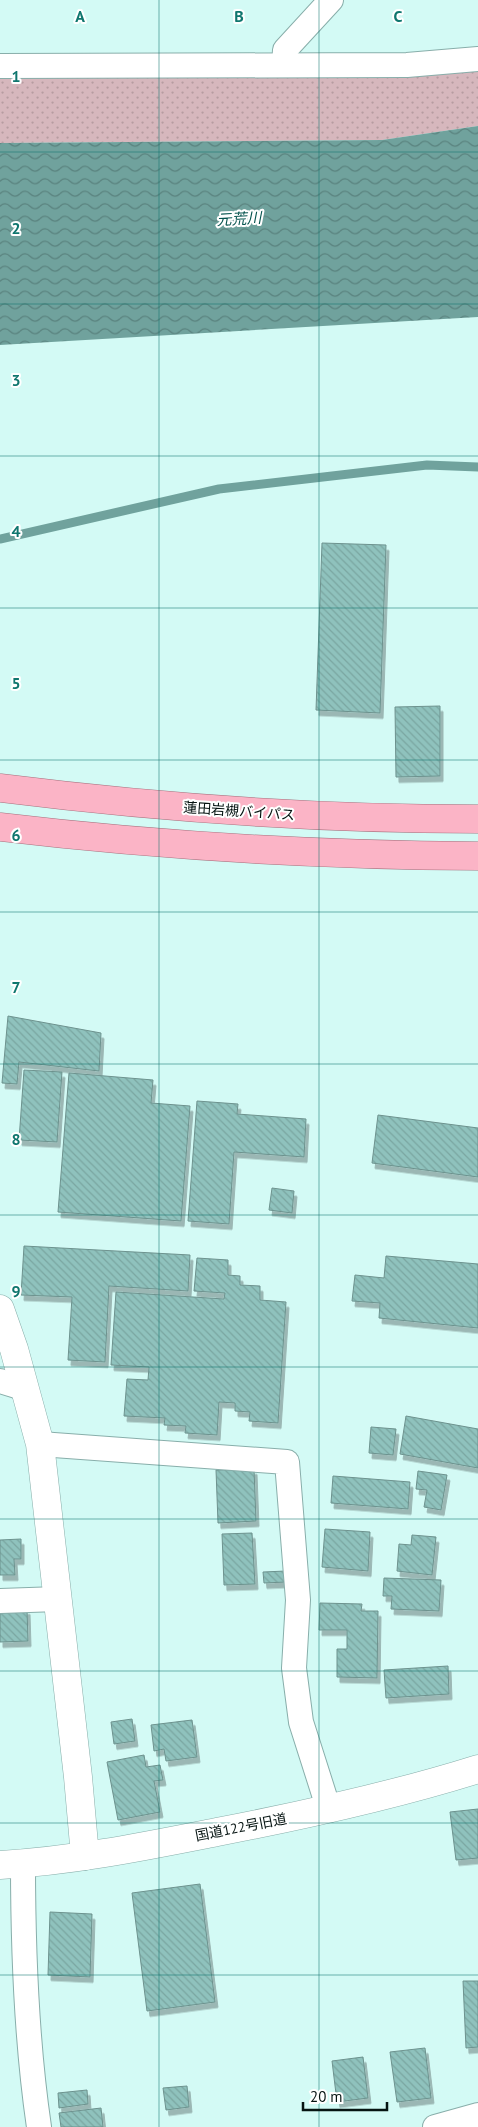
<svg xmlns="http://www.w3.org/2000/svg" width="478" height="2127" viewBox="0 0 478 2127" font-family="'PT Sans','Noto Sans JP',sans-serif">
<style>
.grass{fill:url(#grass-dots)}
.water{fill:url(#water-waves)}
.lines{fill:none;stroke-linecap:round;stroke-linejoin:round}
.stream{stroke:#70a29d;stroke-width:9}
.building{fill:url(#building-back-hatch);stroke:#6d928e;filter:url(#shadow)}
.minor-casing{stroke:#88aeaa;stroke-width:26}
.tertiary-casing{stroke:#88aeaa;stroke-width:29}
.trunk-casing{stroke:#a5707d;stroke-width:29}
.minor{stroke:#fff;stroke-width:24}
.tertiary{stroke:#fff;stroke-width:28}
.trunk{stroke:#fbb4c6;stroke-width:28}
.grid{fill:none;stroke:#0f766e;stroke-width:1;stroke-opacity:0.55}
.labels{text-anchor:middle;stroke-width:4;stroke-linejoin:round;paint-order:stroke}
.street-label{font-size:14px;fill:#061412;stroke:#fff}
.water-label{font-size:15px;font-style:italic;fill:#05534e;stroke:#fff}
.grid-label{font-size:16px;text-anchor:middle;font-weight:bold;fill:#0f766e;stroke:#fff;stroke-width:4;stroke-linejoin:round;paint-order:stroke}
</style>
<defs>
<pattern id="grass-dots" width="8" height="8" patternUnits="userSpaceOnUse" patternTransform="scale(1.25)"><rect width="8" height="8" fill="#d6b7bd"/><path d="M2 2h.1M6 6h.1" fill="none" stroke="#b69ca1" stroke-width="1.8" stroke-linecap="round"/></pattern>
<pattern id="water-waves" width="16" height="10" patternUnits="userSpaceOnUse" patternTransform="scale(1.25)"><rect width="16" height="10" fill="#70a29d"/><path d="M0 5q4-4 8 0t8 0" fill="none" stroke="#5a837f"/></pattern>
<pattern id="building-back-hatch" width="6" height="6" patternUnits="userSpaceOnUse" patternTransform="scale(1.25)"><rect width="6" height="6" fill="#8fc2bd"/><path d="M-1 5l2 2M0 0l6 6M5-1l2 2" fill="none" stroke="#7aa6a1"/></pattern>
<filter id="shadow"><feDropShadow dx="3" dy="5.5" stdDeviation="0" flood-color="#0004"/></filter>
</defs>
<rect width="100%" height="100%" fill="#d3faf5"/>
<polygon class="grass" points="478,69 478,126 382,140 0,143 0,77"/>
<polygon class="water" points="478,126 478,317 0,345 0,143 382,140"/>
<g class="lines">
<polyline class="stream" points="0,539 219,489 427,465 478,467"/>
</g>
<g class="building">
<polygon points="322,543 386,545 380,713 316,710"/>
<polygon points="440,706 440,776 396,777 395,707"/>
<polygon points="8,1016 101,1033 99,1071 19,1062 17,1084 2,1083"/>
<polygon points="24,1070 62,1072 57,1142 19,1140"/>
<polygon points="69,1073 153,1080 151,1103 190,1106 181,1221 58,1212"/>
<polygon points="197,1101 238,1104 237,1114 306,1119 304,1157 234,1152 229,1224 188,1221"/>
<polygon points="378,1115 478,1128 478,1177 372,1163"/>
<polygon points="272,1188 294,1191 292,1213 269,1210"/>
<polygon points="24,1246 190,1255 188,1291 109,1286 105,1362 68,1360 72,1297 21,1295"/>
<polygon points="386,1256 478,1264 478,1328 379,1318 380,1303 352,1301 355,1275 384,1278"/>
<polygon points="197,1258 228,1260 228,1275 240,1276 240,1285 260,1286 260,1300 286,1302 278,1423 249,1421 250,1412 235,1411 235,1403 219,1402 217,1435 185,1433 186,1426 164,1425 165,1418 124,1416 127,1379 148,1380 149,1367 111,1365 116,1292 224,1299 225,1293 194,1291"/>
<polygon points="406,1416 478,1429 478,1468 400,1454"/>
<polygon points="371,1427 396,1429 393,1455 369,1453"/>
<polygon points="254,1469 256,1521 218,1523 216,1470"/>
<polygon points="418,1471 447,1475 441,1510 424,1507 427,1490 416,1489"/>
<polygon points="333,1476 410,1482 408,1509 331,1503"/>
<polygon points="325,1529 370,1532 368,1571 322,1567"/>
<polygon points="252,1533 255,1584 224,1585 222,1534"/>
<polygon points="412,1535 436,1537 432,1575 397,1571 399,1544 411,1545"/>
<polygon points="21,1539 21,1559 14,1559 15,1575 0,1575 0,1540"/>
<polygon points="286,1571 286,1582 264,1583 263,1572"/>
<polygon points="384,1578 441,1580 439,1611 391,1609 392,1596 383,1596"/>
<polygon points="320,1603 362,1604 361,1611 378,1611 377,1678 337,1677 337,1649 347,1649 347,1630 319,1630"/>
<polygon points="27,1609 28,1641 0,1642 0,1610"/>
<polygon points="448,1666 449,1694 386,1698 384,1670"/>
<polygon points="132,1719 135,1741 114,1744 111,1722"/>
<polygon points="192,1720 197,1757 166,1761 164,1749 154,1751 151,1725"/>
<polygon points="144,1755 146,1767 160,1765 163,1780 154,1781 160,1812 118,1820 107,1762"/>
<polygon points="478,1809 478,1858 456,1860 450,1812"/>
<polygon points="200,1884 215,2002 147,2011 132,1893"/>
<polygon points="50,1912 92,1914 90,1977 48,1975"/>
<polygon points="463,1981 478,1981 478,2047 466,2048"/>
<polygon points="425,2048 431,2098 397,2102 390,2052"/>
<polygon points="363,2057 368,2098 337,2102 332,2061"/>
<polygon points="187,2086 189,2107 166,2110 163,2088"/>
<polygon points="87,2090 88,2104 59,2108 58,2093"/>
<polygon points="101,2108 103,2127 61,2127 59,2113"/>
</g>
<g class="lines">
<defs>
<g id="minor">
<polyline points="284,65 285,50 331,0"/>
<polyline points="0,66 407,65 478,59"/>
<polyline points="0,1381 23,1388"/>
<polyline points="40,1444 287,1462 298,1600 294,1668 301,1722 329,1810"/>
<polyline points="0,1601 58,1599"/>
<path d="M23,1863C23,1952 26,2039 39,2127"/>
<polyline points="435,2127 478,2115"/>
</g>
<g id="tertiary">
<polyline points="0,1309 14,1349 40,1444 78,1777 85,1856"/>
<path d="M0,1865C73,1861 146,1846 217,1832C305,1815 392,1796 478,1769"/>
</g>
<g id="trunk">
<path d="M0,788C159,808 318,819 478,819"/>
<path d="M0,827C159,846 318,855 478,856"/>
</g>
</defs>
<use href="#minor" class="minor-casing"/>
<use href="#tertiary" class="tertiary-casing"/>
<use href="#trunk" class="trunk-casing"/>
<use href="#minor" class="minor"/>
<use href="#tertiary" class="tertiary"/>
<use href="#trunk" class="trunk"/>
</g>
<path class="grid" d="M159,0V2127M319,0V2127M0,152H478M0,304H478M0,456H478M0,608H478M0,760H478M0,912H478M0,1064H478M0,1215H478M0,1367H478M0,1519H478M0,1671H478M0,1823H478M0,1975H478"/>
<g class="labels">
<g class="street-label">
<text transform="translate(239 811) rotate(4)" y="5">蓮田岩槻バイパス</text>
<text transform="translate(241 1827) rotate(-11)" y="5">国道122号旧道</text>
</g>
<g class="water-label">
<text transform="translate(239 219) rotate(-3)" y="5">元荒川</text>
</g>
</g>
<g class="grid-label">
<text x="80" y="22">A</text>
<text x="239" y="22">B</text>
<text x="398" y="22">C</text>
<text x="16" y="82">1</text>
<text x="16" y="234">2</text>
<text x="16" y="386">3</text>
<text x="16" y="537">4</text>
<text x="16" y="689">5</text>
<text x="16" y="841">6</text>
<text x="16" y="993">7</text>
<text x="16" y="1145">8</text>
<text x="16" y="1297">9</text>
</g>
<path d="M303 2102v8h84v-8" fill="none" stroke="#061412" stroke-width="2.5"/>
<text x="310" y="2102" font-size="15" fill="#061412" stroke="#ffffff" stroke-width="4" paint-order="stroke">20 m</text>
</svg>
